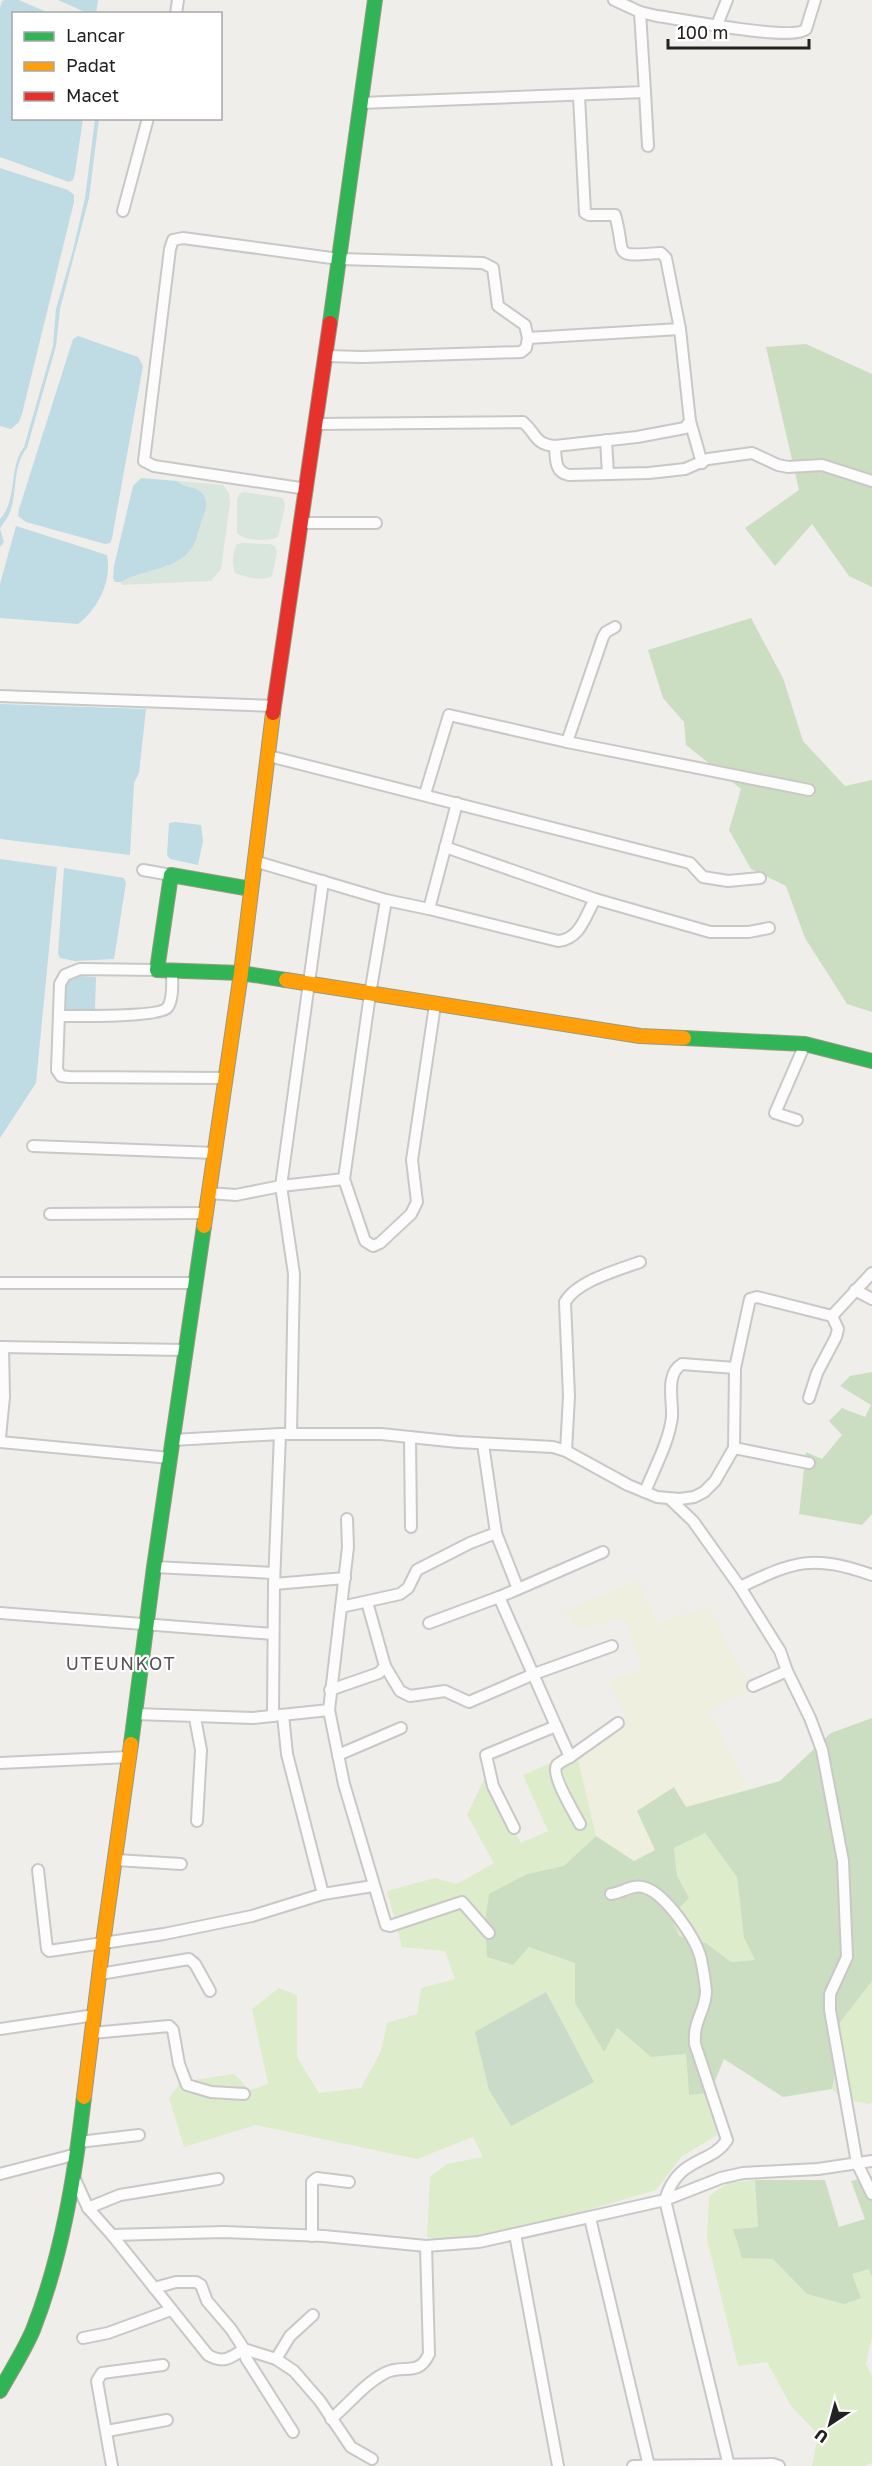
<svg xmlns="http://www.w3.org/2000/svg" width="872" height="2466" viewBox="0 0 872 2466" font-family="'Golos Text',sans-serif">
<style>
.farmland{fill:#efefdf}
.grass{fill:#ddeccb}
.forest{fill:#cbdec1;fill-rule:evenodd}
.wetland{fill:#d9e6de}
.cemetery{fill:#cadbca}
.water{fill:#bfdbe3}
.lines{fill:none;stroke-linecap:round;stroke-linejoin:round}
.street-casing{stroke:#c9c8c7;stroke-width:14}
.fast-casing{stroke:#999a82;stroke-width:16}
.slow-casing{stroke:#999a82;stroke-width:16}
.jam-casing{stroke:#999a82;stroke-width:16}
.street{stroke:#fdfcfc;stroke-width:10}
.fast{stroke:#30b455;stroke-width:14}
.slow{stroke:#ff9f0a;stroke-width:14}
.jam{stroke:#e5322d;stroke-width:14}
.labels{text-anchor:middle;stroke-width:4.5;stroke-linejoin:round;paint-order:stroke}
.quarter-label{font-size:18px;letter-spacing:1.5px;fill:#555;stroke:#fff}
</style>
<rect width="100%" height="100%" fill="#f0eeeb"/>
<polygon class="farmland" points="638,1580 657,1624 707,1606 752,1690 708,1710 749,1789 686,1807 675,1788 655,1850 634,1861 596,1836 576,1752 627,1722 609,1680 643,1669 624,1618 578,1629 564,1611"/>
<g class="grass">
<polygon points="576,1752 596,1836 564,1867 527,1874 529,1946 575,1963 575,2003 604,2051 616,2028 651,2057 686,2054 689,2095 710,2093 717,2135 681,2157 656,2190 554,2220 447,2242 427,2237 430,2177 447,2164 483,2157 473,2137 417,2159 256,2125 184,2147 169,2098 181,2082 234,2074 250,2090 268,2084 252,2009 279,1988 297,1995 297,2057 319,2093 361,2088 381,2051 387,2023 417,2014 421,1988 455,1979 445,1951 402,1947 387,1891 435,1878 457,1884 494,1863 467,1815 484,1779 521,1843 548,1831 523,1775"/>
<polygon points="705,1833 737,1877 744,1938 756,1960 731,1962 706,1943 678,1937 671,1916 688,1898 677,1876 674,1848"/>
<polygon points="872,1981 872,2102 869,2104 842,2099 832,2089 839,2056 835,2029"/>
<polygon points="755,2180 758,2227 734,2229 742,2258 773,2259 807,2294 852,2273 870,2269 872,2277 872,2337 866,2364 872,2376 872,2463 863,2466 812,2466 818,2434 791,2406 767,2362 738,2366 707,2239 709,2196 728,2183"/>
</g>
<g class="forest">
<polygon points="806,344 872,374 872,587 849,576 812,524 775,566 745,528 799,490 766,347"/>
<polygon points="751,618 783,678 803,741 845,786 872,780 872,1012 847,1004 805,938 786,886 751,869 729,830 741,789 686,745 684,722 663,698 648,650"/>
<polygon points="872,1372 872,1514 862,1525 799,1514 806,1452 822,1459 842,1435 829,1421 842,1408 865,1417 871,1405 840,1386 850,1376"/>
<path d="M872,1718V1981L835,2029L839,2056L832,2089L783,2097L724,2059L710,2093L689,2095L686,2054L651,2057L617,2028L604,2052L575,2003V1963L529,1947L513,1965L487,1957L485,1922L489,1894L527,1874L564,1866L596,1836L634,1861L655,1850L637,1811L674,1787L686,1807L780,1781L831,1733ZM705,1833L737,1877L744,1938L755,1960L731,1962L706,1943L679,1936L671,1916L689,1898L677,1876L674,1848Z"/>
<polygon points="872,2176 872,2277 869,2269 852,2274 861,2298 844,2304 807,2294 773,2259 742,2258 733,2229 758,2227 755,2180 825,2180 839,2227 865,2219 851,2181"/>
</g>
<g class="wetland">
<polygon points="177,481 223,485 229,493 230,503 221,569 211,581 122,585 121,582 124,580 169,565 191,487 179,484"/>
<path d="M245,492L283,498L285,506L278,537C267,542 245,541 237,533V499L240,493Z"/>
<path d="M242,543L270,544L275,546L277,552L272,576C262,582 246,577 235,573C232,564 232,553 237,544Z"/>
</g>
<polygon class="cemetery" points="546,1992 594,2082 511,2126 489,2090 475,2032"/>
<g class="water">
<polygon points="5,0 19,0 49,13 14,14 14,118 83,119 75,173 73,180 69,182 0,157 0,8 2,1"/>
<polygon points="58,0 98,0 96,13 87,13"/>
<path d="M95,119H99L89,198L60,309L56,346L27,448C12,466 18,491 10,512C8,518 3,523 0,529L4,542L0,547V519C18,500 8,468 24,447L53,346L56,309L73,250L85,198Z"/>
<polygon points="0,168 68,190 74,195 74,202 22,414 19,422 11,429 0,426"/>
<polygon points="78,336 138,357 143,366 112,538 110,543 105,544 26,522 18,516 19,509 73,339"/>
<path d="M141,478L177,481C184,489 198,485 204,496C209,504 204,514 201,522C199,529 197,538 194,544C181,570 143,569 121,582H115L113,578L114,566L133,486Z"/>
<path d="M16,526L107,555C112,581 98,609 78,624L0,618V584Z"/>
<polygon points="0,704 146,709 139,773 134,783 130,855 0,839"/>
<polygon points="175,822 201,825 203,841 198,865 170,859 167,855 169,823"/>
<polygon points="0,859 57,867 36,1083 0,1138"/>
<polygon points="64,868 124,878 126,883 114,959 75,961 60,958 58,953"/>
<polygon points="78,976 96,977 95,1010 64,1011 66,986 69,980"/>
</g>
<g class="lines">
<defs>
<g id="street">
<path d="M614,0L640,12L657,16C681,19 793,42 806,29L815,0"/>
<polyline points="176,14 178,0"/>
<polyline points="717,25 727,0"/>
<polyline points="645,92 648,146"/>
<polyline points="360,103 645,92 640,12"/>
<polyline points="123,211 148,118"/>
<polyline points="528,338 680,329"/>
<polyline points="690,421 702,463"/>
<path d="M316,424L523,422C537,434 534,444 555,446L637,437L685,428L690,421L680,329L666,258L661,253C609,257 627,256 615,215H589L585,213L579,96"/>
<polyline points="606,440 608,474"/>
<path d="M555,446C556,458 554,472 569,475L649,473L685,469L708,459L752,453L778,465L788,467L822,465L872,481"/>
<polyline points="307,489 154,466 144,461 170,249 173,240 183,238 339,259 483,263 493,268 498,306 525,325 528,338 526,348 521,352 363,357 326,356"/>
<polyline points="302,523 376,523"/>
<polyline points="0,696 274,706"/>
<polyline points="567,742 603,637 606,632 615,627"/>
<polyline points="269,756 690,863 703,877 728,881 760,878"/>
<polyline points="425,794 449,715 567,742 809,790"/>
<polyline points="445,847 595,899 710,932 749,932 769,928"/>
<polyline points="254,861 386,900 429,909 457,803"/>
<polyline points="143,870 171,875"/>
<polyline points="386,900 370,994 344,1179 365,1241 373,1246 380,1243 411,1214 417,1202 412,1160 435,1005"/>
<path d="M429,909L558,941C580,939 585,917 595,899"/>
<polyline points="157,970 80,969 65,975 60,984 57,1070 61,1076 69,1077 224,1078"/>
<path d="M59,1016C76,1016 159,1017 167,1008C174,1000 172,980 172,970"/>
<polyline points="797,1120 775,1113 805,1044"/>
<polyline points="33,1146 215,1153"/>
<polyline points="208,1193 236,1195 281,1186 323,881"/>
<polyline points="50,1214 206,1213"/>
<polyline points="0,1283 194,1283"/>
<polyline points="855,1290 872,1299"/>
<polyline points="0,1347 185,1350"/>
<polyline points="809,1398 817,1373 836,1337 838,1329 832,1316"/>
<polyline points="291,1434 294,1274 281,1186 344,1179"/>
<polyline points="0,1437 4,1397 3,1347"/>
<polyline points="410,1437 411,1527"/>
<polyline points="173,1440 280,1434 381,1434 458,1442 553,1447 566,1451 628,1485 657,1497 680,1499 694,1497 704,1492 715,1481 734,1448 735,1368 750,1299 757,1297 832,1316 872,1273"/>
<polyline points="0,1442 170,1458"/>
<polyline points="483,1444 496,1533 518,1589 499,1597 556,1726 486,1755 493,1786 514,1828"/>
<polyline points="734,1448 809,1463"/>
<path d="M566,1451L569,1396L565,1302C577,1281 618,1270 640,1262"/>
<path d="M645,1492C654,1469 669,1442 672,1417C673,1400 665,1374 682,1364L735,1368"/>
<path d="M671,1500L693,1521L740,1587C795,1561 812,1554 872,1575"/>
<polyline points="154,1567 274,1573"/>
<polyline points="274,1584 345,1578"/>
<polyline points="740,1587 780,1651 787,1671 753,1686"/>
<polyline points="518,1589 603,1552"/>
<polyline points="341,1607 400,1594 408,1588 417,1570 470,1543 496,1533"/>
<polyline points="0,1613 273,1634"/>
<polyline points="429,1623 499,1597"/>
<polyline points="385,1666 400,1691 410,1696 445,1691 469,1702 534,1674 612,1646"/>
<polyline points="787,1671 810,1718 822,1750 843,1861 847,1957 830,1994 830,2010 857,2163 872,2194"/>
<polyline points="330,1690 379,1673 385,1666 367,1602"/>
<polyline points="329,1710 344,1784 386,1925 390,1926 462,1902 489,1933"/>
<polyline points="135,1714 253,1718 329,1710 348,1547 347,1519"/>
<polyline points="283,1715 287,1754 323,1894"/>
<polyline points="273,1716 274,1584 280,1434"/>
<polyline points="195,1718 201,1750 197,1821"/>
<path d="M556,1726L570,1757C566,1759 560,1762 557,1765C550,1774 575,1814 580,1824"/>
<polyline points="338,1755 401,1728"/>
<polyline points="570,1757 618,1723"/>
<polyline points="0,1763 129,1757"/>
<polyline points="116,1860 181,1864"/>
<polyline points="38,1870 47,1949 49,1951 164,1934 252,1916 323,1894 373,1886"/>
<path d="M611,1894C623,1893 632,1883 646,1888C666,1895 696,1938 701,1959C703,1969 705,1981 706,1991C706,2011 693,2019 695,2044L727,2140C711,2165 678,2156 665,2200L729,2466"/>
<polyline points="100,1974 189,1959 195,1964 210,1991"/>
<polyline points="0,2029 95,2015"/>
<polyline points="92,2033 169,2026 173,2030 179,2064 187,2085 211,2092 244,2094"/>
<polyline points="79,2142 139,2135"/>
<polyline points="0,2174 77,2154"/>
<polyline points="73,2175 88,2208 112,2235 224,2232 324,2236 426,2246 479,2242 665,2200 721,2178 743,2173 818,2169 872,2161"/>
<polyline points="88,2208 120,2195 218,2179"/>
<polyline points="590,2218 649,2466"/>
<polyline points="515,2234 558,2466"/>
<path d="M112,2235L208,2355C223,2364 231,2358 244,2349L246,2358L293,2432"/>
<polyline points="312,2236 312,2182 317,2178 349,2182"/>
<polyline points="154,2288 176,2282 196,2282 201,2285 207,2301 231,2329 244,2349 276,2359 294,2371 320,2401 351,2447 372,2459"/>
<polyline points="83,2338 108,2333 171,2310"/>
<polyline points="276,2359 290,2336 313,2315"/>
<path d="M331,2419C349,2404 364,2384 385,2373C403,2363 418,2378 429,2354L426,2246"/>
<polyline points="107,2431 167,2420"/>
<polyline points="112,2466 97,2381 102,2373 163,2365"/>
<polyline points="633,2466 773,2464 779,2466"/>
</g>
<g id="fast">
<polyline points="330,323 375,0"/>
<polyline points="251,889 171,875 157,970 241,973 286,980"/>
<polyline points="684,1038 805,1044 872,1061"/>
<polyline points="131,1744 154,1567 204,1226"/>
<path d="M0,2391C11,2371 24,2351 33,2330C62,2256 75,2176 84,2097"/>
</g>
<g id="slow">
<polyline points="286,980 640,1036 684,1038"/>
<polyline points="204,1226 241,973 273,713"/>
<polyline points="84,2097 103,1943 131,1744"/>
</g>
<polyline id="jam" points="273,713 330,323"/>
</defs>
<use href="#street" class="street-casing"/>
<use href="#fast" class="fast-casing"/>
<use href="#slow" class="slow-casing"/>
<use href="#jam" class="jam-casing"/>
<use href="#street" class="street"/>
<use href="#fast" class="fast"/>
<use href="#slow" class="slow"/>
<use href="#jam" class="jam"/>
</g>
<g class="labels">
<g class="quarter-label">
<text x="121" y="1670">UTEUNKOT</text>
</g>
</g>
<rect x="12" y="12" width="210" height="108" fill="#ffffff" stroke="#a7a7a7" stroke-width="1.5"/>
<rect x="24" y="32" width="30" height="9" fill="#30b455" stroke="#a7a7a7" stroke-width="1.5"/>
<text x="66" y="42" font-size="18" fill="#222222">Lancar</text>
<rect x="24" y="62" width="30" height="9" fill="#ff9f0a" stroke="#a7a7a7" stroke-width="1.5"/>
<text x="66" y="72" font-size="18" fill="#222222">Padat</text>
<rect x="24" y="92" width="30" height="9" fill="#e5322d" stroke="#a7a7a7" stroke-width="1.5"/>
<text x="66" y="102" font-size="18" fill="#222222">Macet</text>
<g transform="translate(830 2424) rotate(216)" stroke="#ffffff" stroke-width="4.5" paint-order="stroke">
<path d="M0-4.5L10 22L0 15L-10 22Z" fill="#222222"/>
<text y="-9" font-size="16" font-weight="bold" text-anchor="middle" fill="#222222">U</text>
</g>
<path d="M668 39v9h141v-9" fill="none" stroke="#222222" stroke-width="3"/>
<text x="677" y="39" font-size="18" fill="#222222" stroke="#ffffff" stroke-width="4.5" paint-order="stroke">100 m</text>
</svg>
